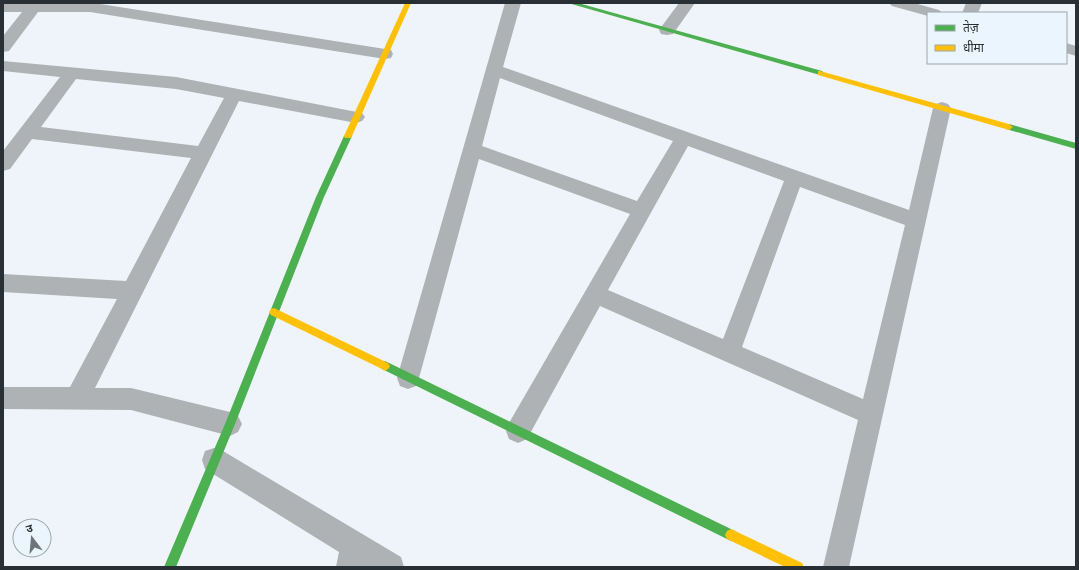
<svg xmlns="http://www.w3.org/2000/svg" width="1079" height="570" viewBox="0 0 1079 570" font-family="Raleway,'Noto Sans Devanagari',sans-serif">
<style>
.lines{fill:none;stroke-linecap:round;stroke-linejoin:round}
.street{fill:#afb2b4;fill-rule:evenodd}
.fast{fill:#4caf50;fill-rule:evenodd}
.slow{fill:#ffc107;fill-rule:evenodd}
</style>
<rect width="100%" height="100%" fill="#eef4f9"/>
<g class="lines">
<g class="street">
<polygon points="3,3 94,3 385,49 391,50 393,54 391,58 385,59 90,12 38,12 9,51 3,52 3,36 22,12 3,12"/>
<path d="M505,3H521L503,67L909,210L933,108L936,104L942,102L948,104L951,108L849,567H823L858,420L600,306L527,439L518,443L509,439L506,431L509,423L630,214L479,159L419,378L416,386L408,389L400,386L397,378ZM500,78L673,141L637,201L482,146ZM688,146L784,181L723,339L608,290ZM800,187L905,225L863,399L742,347Z"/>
<polygon points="679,3 695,3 673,34 667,35 661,34 659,30"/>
<polygon points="889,3 914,3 939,10 942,13 928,13 928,16 892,6"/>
<polygon points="966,3 982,3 978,13 962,13"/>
<polygon points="1066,43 1076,46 1076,56 1066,53"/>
<path d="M3,61L176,77L362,113L365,117L362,121L356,123L239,101L95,388H131L230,412L238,416L242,424L238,432L230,436L131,410L3,409V387H70L117,299L3,292V274L126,281L191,158L32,139L10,169L3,171V151L60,77L3,71ZM76,79L176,89L224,98L198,146L41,127Z"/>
<polygon points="214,448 223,451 401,557 404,567 336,567 339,552 205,469 202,460 205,451"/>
</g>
<g class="fast">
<polygon points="568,3 578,3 822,71 824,73 820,75"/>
<polygon points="1009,124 1076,143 1076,149 1006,129 1006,125"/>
<polygon points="348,133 352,136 324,197 235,424 176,567 164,567 225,424 316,197 344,136"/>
<polygon points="385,361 735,531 737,535 735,539 731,541 727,539 382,369 380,366 382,363"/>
</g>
<g class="slow">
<polygon points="405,3 411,3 352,136 351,138 345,138 344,136"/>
<polygon points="818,71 820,71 1009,124 1013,127 1009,130 818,75"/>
<polygon points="274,308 388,363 390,366 388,369 385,371 382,369 271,315 269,312 271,309"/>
<polygon points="731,529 802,563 804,567 785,567 727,539 725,535 727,531"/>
</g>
</g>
<rect width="1079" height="570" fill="none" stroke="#293035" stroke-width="8"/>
<rect x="927" y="12" width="140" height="52" fill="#eaf5fd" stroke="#9da6ad"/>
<rect x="935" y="25" width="20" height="6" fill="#4caf50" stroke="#9da6ad"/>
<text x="963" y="32" font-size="12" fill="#293035">तेज़</text>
<rect x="935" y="45" width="20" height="6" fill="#ffc107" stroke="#9da6ad"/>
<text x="963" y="52" font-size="12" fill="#293035">धीमा</text>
<g transform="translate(32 538) rotate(344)"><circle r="19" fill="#eaf5fd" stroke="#9da6ad"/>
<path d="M0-3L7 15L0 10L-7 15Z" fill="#6e757a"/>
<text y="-6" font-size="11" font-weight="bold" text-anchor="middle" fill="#293035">उ</text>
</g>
</svg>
